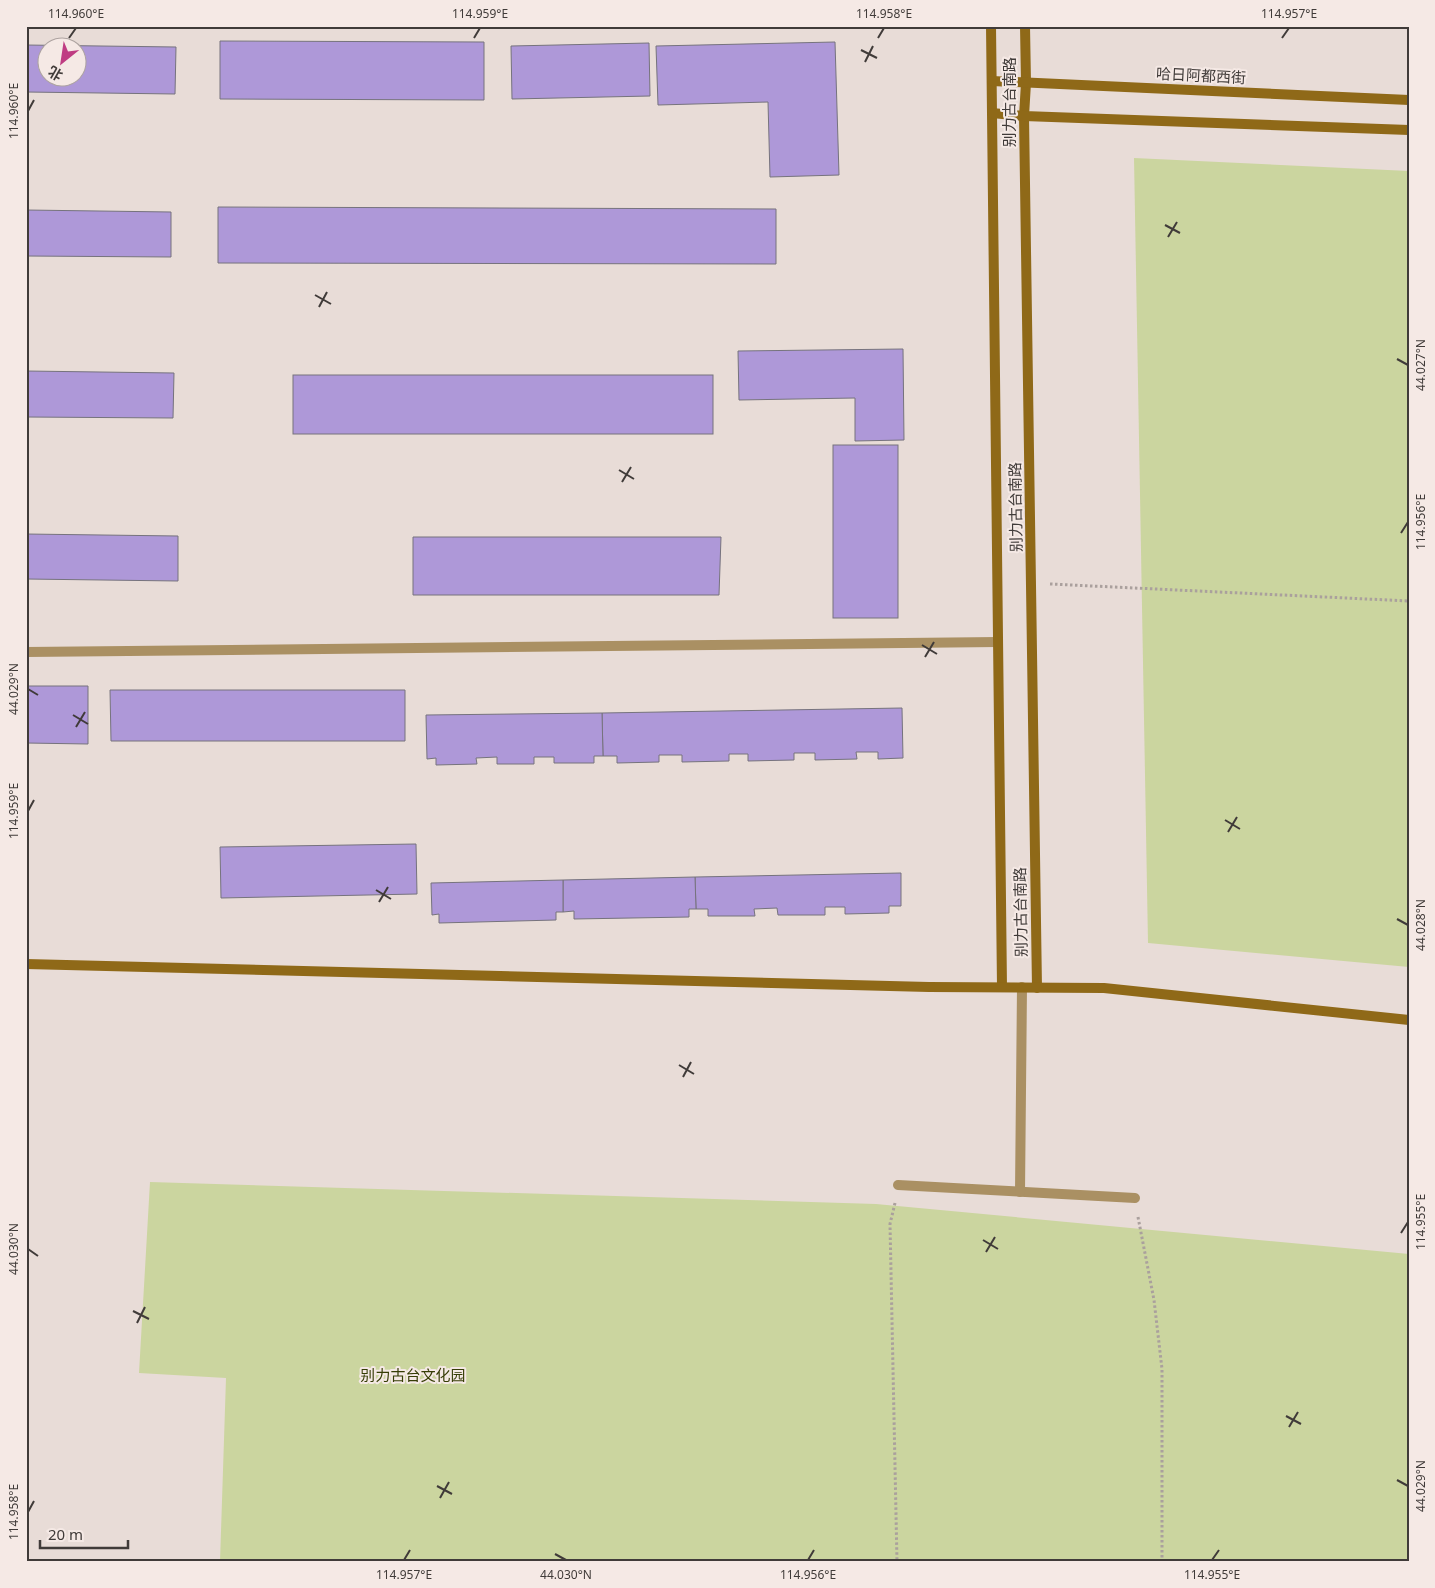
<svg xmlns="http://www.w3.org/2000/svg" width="1435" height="1588" viewBox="0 0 1435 1588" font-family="'Noto Sans','Noto Sans SC',sans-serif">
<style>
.green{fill:#cbd59f}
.building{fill:#ae98d8;stroke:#76737d;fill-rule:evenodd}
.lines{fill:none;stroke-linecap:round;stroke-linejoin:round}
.path{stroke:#aaa09d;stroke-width:3;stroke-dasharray:2.5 2.5;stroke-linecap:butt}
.lane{stroke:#aa9063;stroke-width:10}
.street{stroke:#aa9063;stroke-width:10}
.secondary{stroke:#8f6918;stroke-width:10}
.ticks{fill:none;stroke:#403b39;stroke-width:2}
.labels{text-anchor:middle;stroke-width:4;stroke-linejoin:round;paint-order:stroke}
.street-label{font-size:15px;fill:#403b39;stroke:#f5e9e5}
.park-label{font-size:15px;fill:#363d05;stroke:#f5e9e5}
.neatline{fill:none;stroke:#403b39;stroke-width:2}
.ticks-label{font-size:12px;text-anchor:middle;fill:#403b39}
</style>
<rect width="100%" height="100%" fill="#e8dcd7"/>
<g class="green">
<polygon points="1134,158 1409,171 1409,967 1148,943"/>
<polygon points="150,1182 876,1204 1409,1254 1409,1562 220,1562 226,1378 139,1373"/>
</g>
<g class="building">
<polygon points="220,41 484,42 484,100 220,99"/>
<polygon points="835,42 839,175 770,177 768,102 658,105 656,46"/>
<polygon points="649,43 650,96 512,99 511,46"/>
<path d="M26,45L176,47L175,94L26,92ZM48,48H78V78H48Z"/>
<polygon points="218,207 776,209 776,264 218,263"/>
<polygon points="26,210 171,212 171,257 26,256"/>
<polygon points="903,349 904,440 855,441 855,398 739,400 738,351"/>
<polygon points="26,371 174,373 173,418 26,417"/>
<rect x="293" y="375" width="420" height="59"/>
<rect x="833" y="445" width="65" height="173"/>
<polygon points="26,534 178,536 178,581 26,579"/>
<polygon points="413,537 721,537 719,595 413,595"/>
<polygon points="26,686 88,686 88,744 26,743"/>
<polygon points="110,690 405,690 405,741 111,741"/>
<polygon points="902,708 903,758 878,759 878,752 856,752 857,759 815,760 815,753 794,753 794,760 748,761 748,754 729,754 729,761 682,762 682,755 659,755 659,762 617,763 617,756 603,756 602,713"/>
<polygon points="602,713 603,756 594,756 594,763 554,763 554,757 534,757 534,764 497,764 497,757 476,758 477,764 436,765 436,758 427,759 426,715"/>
<polygon points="416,844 417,894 221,898 220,847"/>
<polygon points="901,873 901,906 889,906 889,913 845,914 845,907 825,907 825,915 778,915 777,908 754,909 755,916 708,916 708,909 696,909 695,877"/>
<polygon points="695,877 696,909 689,909 689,917 574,919 574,911 563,912 563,880"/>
<polygon points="563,880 563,912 556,912 556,920 439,923 439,914 432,915 431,883"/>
</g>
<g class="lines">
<g class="path">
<polyline points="1050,584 1409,601"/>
<polyline points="895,1203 890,1224 897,1562"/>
<polyline points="1138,1217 1154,1300 1162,1369 1162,1562"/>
</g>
<polyline class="lane" points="26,652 998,642"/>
<g class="street">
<polyline points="898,1185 1135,1198"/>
<polyline points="1020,1192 1022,987"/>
</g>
<g class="secondary">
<polyline points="991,26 1002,987"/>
<polyline points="1025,26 1026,83 1024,116 1037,988"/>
<polyline points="992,81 1409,100"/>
<polyline points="992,113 1024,116 1409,130"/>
<polyline points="26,964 929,987 1104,988 1409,1020"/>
</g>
</g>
<path class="ticks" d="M69,38L76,28M474,38L480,28M878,38L884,28M1282,38L1289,28M861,50L877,58M865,62L873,46M28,111L34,100M1165,225L1180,233M1168,237L1177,222M315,295L331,304M319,307L327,292M1397,359L1408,365M619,470L634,479M622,482L631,467M1401,533L1408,522M922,645L937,654M925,657L934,642M28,689L38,695M73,715L88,724M76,727L85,712M28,811L34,800M1225,820L1240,829M1228,832L1237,817M376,890L391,899M379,902L388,887M1397,919L1408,925M679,1065L694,1074M683,1077L691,1062M1401,1233L1408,1222M983,1240L998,1249M28,1249L38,1256M986,1252L995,1237M133,1311L149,1319M137,1323L145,1307M1286,1416L1301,1424M1289,1427L1298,1412M1397,1480L1408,1486M437,1486L452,1494M440,1498L449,1482M28,1512L34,1501M555,1554L566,1560M404,1560L410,1550M808,1560L814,1550M1212,1560L1219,1550"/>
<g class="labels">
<g class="street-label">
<text transform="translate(1201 76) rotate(3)" y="5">哈日阿都西街</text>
<text transform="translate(1010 102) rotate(-90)" y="5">别力古台南路</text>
<text transform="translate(1016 507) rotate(-91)" y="5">别力古台南路</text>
<text transform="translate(1021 912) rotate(-91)" y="5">别力古台南路</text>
</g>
<g class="park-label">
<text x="413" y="1381">别力古台文化园</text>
</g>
</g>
<rect width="1435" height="1588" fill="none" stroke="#f5e9e5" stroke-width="55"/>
<g transform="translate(62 62) rotate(210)"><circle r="24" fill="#f5e9e5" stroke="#ada3a0"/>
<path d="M0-4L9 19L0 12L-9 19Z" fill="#bf3c82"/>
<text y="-8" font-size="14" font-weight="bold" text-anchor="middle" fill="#403b39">北</text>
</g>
<path d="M40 1540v8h88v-8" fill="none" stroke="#403b39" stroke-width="2.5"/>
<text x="48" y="1540" font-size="15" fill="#403b39" stroke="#f5e9e5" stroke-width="4" paint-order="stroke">20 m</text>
<rect x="28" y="28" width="1380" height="1532" class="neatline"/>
<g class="ticks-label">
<text x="76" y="18">114.960°E</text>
<text x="480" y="18">114.959°E</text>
<text x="884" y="18">114.958°E</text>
<text x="1289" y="18">114.957°E</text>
<text transform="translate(14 111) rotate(-90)" y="4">114.960°E</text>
<text transform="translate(1421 365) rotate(-90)" y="4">44.027°N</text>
<text transform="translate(1421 522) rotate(-90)" y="4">114.956°E</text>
<text transform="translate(14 689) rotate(-90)" y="4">44.029°N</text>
<text transform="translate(14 811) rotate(-90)" y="4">114.959°E</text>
<text transform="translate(1421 925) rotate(-90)" y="4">44.028°N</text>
<text transform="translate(1421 1222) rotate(-90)" y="4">114.955°E</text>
<text transform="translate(14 1249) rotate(-90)" y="4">44.030°N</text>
<text transform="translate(1421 1486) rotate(-90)" y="4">44.029°N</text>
<text transform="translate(14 1512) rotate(-90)" y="4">114.958°E</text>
<text x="404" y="1579">114.957°E</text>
<text x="566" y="1579">44.030°N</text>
<text x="808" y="1579">114.956°E</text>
<text x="1212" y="1579">114.955°E</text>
</g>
</svg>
